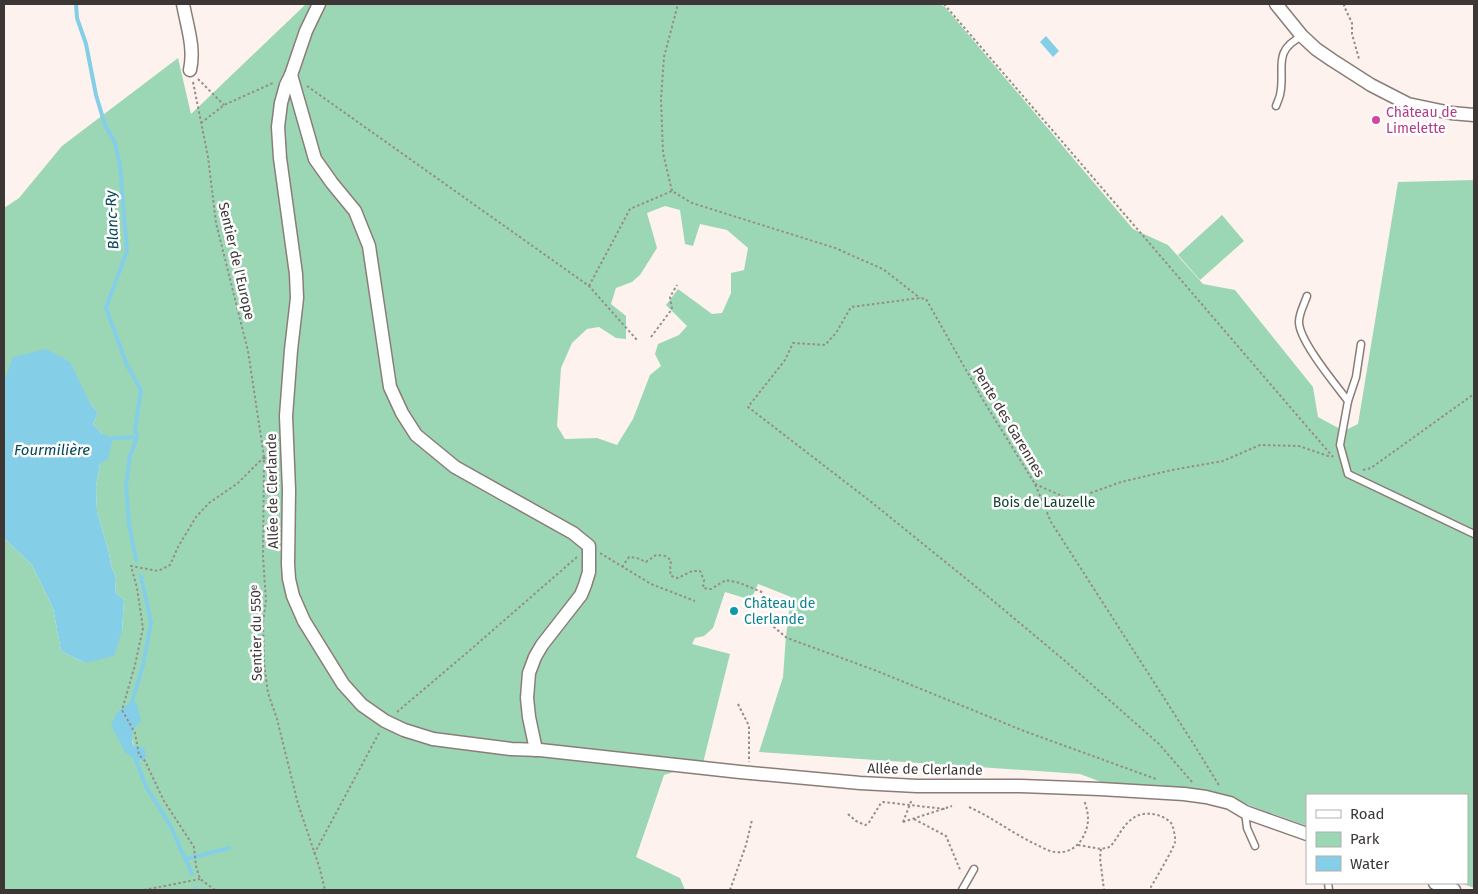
<svg xmlns="http://www.w3.org/2000/svg" width="1478" height="894" viewBox="0 0 1478 894" font-family="'Fira Sans',sans-serif">
<style>
.green{fill:#9cd7b5;fill-rule:evenodd}
.water{fill:#85cee8}
.lines{fill:none;stroke-linecap:round;stroke-linejoin:round}
.stream{stroke:#85cee8;stroke-width:4}
.service-casing{stroke:#8a7d78;stroke-width:9}
.minor-casing{stroke:#8a7d78;stroke-width:15}
.path{stroke:#958d89;stroke-width:2;stroke-dasharray:2.5 2.5;stroke-linecap:butt}
.service{stroke:#fff;stroke-width:6}
.minor{stroke:#fff;stroke-width:12}
.hotel-dot{fill:#d1479c;stroke:#fff;stroke-width:2}
.culture-dot{fill:#0f9aa8;stroke:#fff;stroke-width:2}
.labels{text-anchor:middle;stroke-width:5;stroke-linejoin:round;paint-order:stroke}
.hotel-label{font-size:14px;fill:#b23c85;stroke:#fff;text-anchor:start}
.street-label{font-size:14px;fill:#3c3634;stroke:#fff}
.park-label{font-size:14px;fill:#11432c;stroke:#fff}
.culture-label{font-size:14px;fill:#0d838f;stroke:#fff;text-anchor:start}
.water-label{font-size:15px;font-style:italic;fill:#044759;stroke:#fff}
</style>
<rect width="100%" height="100%" fill="#fdf2ed"/>
<g class="green">
<path d="M306,4H940L945,7L1133,229L1168,245L1203,284L1235,290L1313,387L1318,417L1344,431L1358,424L1398,182L1474,180V888L1461,883H1467V795H1307V826L1218,794L1104,783L1080,774L759,752L783,677L786,636L791,597L758,584L751,600L725,592L713,628L704,636L695,638L692,644L730,654L703,763L664,775L636,857L680,878L685,890H4V538L32,565L53,608L61,651L85,663L122,631L124,600L115,592L116,578L111,565L109,553L97,511L96,486L100,464L102,434L93,424L98,413L90,403L4,382V208L19,198L62,146L178,58L191,114ZM665,206L680,210L685,244L693,246L700,224L727,230L748,248L744,270L731,273V293L722,313L712,314L678,289L666,305L687,326L679,335L658,344L655,354L661,366L650,375L633,419L617,445L597,438L565,439L557,426L561,368L572,343L587,329L599,327L616,338L626,339V316L611,304L616,288L632,282L640,275L657,248L647,213ZM122,710L135,726L131,735L134,746L117,712Z"/>
<polygon points="1222,215 1244,241 1200,280 1178,255"/>
</g>
<g class="water">
<polygon points="1046,36 1059,51 1053,57 1040,42"/>
<polygon points="46,349 70,362 90,403 98,413 93,424 102,434 113,438 108,459 100,464 96,486 97,511 109,553 111,565 116,578 115,592 124,600 122,631 114,656 85,663 61,651 53,608 32,565 4,538 4,382 13,357"/>
<path d="M131,702L137,703L141,721C132,729 131,734 133,746L144,747L146,755L145,761L133,758L125,752L111,725L117,712Z"/>
</g>
<g class="lines">
<g class="stream">
<polyline points="76,4 77,18 86,44 96,95 105,125 115,143 120,165 127,251 106,308 127,365 141,390 135,429 137,437 130,456 126,486 129,524 136,560"/>
<polyline points="113,438 137,437"/>
<polyline points="131,705 143,665 151,623 141,576"/>
<polyline points="134,755 146,787 170,825 192,874"/>
<polyline points="186,859 229,848"/>
<polyline points="195,888 195,890"/>
</g>
<defs>
<g id="service">
<path d="M1276,106C1277,103 1279,99 1280,95C1286,69 1271,52 1302,36"/>
<path d="M1307,296C1304,305 1299,313 1299,322C1299,341 1336,385 1348,401"/>
<polyline points="1361,344 1356,377 1348,401 1340,445 1348,474 1474,534"/>
<polyline points="1245,812 1247,828 1255,846"/>
<polyline points="1328,883 1329,890"/>
<polyline points="962,890 974,869"/>
</g>
<g id="minor">
<path d="M183,4C187,26 195,48 190,70"/>
<polyline points="319,4 306,31 291,75 286,85 281,103 278,127 280,158 296,274 297,298 291,350 286,416 289,490 288,564 289,579 293,596 304,621 343,684 362,705 385,721 404,730 433,739 511,749 540,750 740,772 860,783 917,786 1021,786 1100,789 1184,794 1206,797 1230,803 1245,812 1307,834"/>
<polyline points="1276,4 1302,36 1316,49 1332,60 1371,85 1408,104 1451,113 1474,115"/>
<polyline points="291,75 315,159 332,183 355,211 369,246 390,387 402,413 416,435 455,467 573,533 589,546 589,572 585,585 581,595 542,645 535,657 529,673 527,698 529,717 536,750"/>
<polyline points="1435,883 1454,890"/>
</g>
</defs>
<use href="#service" class="service-casing"/>
<use href="#minor" class="minor-casing"/>
<g class="path">
<polyline points="944,4 1333,457"/>
<polyline points="1345,4 1344,6 1352,23 1352,34 1359,59"/>
<polyline points="198,79 224,105"/>
<polyline points="193,82 208,157 216,223 248,351 264,457 263,557 266,600 263,623 264,663 268,693 277,719 298,804 319,866 325,890"/>
<polyline points="307,86 589,286 637,340"/>
<polyline points="201,123 224,105 273,83"/>
<polyline points="672,191 663,153 661,99 664,57 678,4"/>
<polyline points="589,286 630,209 672,191 692,203 835,248 883,269 920,298"/>
<polyline points="651,337 672,309 670,297 677,285"/>
<polyline points="264,457 274,469 276,469"/>
<polyline points="1363,470 1371,468 1474,394"/>
<polyline points="1035,484 1071,500 1121,482 1172,470 1223,461 1260,445 1299,446 1331,457"/>
<polyline points="600,553 651,584 695,601"/>
<polyline points="622,567 629,557 637,558 646,562 656,555 665,556 671,560 670,570 671,576 678,578 692,571 700,571 704,580 703,588 711,589 726,580 740,583 764,593"/>
<polyline points="762,617 787,638 877,671 1024,731 1156,779"/>
<polyline points="738,704 749,726 749,762"/>
<polyline points="397,712 469,651 577,557"/>
<polyline points="1192,782 1159,744 1064,660 985,594 870,501 748,407 785,360 793,343 825,345 836,333 851,307 920,298 926,299 983,400 1035,484 1051,522 1193,743 1220,787"/>
<path d="M969,807C991,817 1011,832 1033,843C1040,846 1047,851 1055,852C1067,854 1078,847 1083,837C1090,824 1089,814 1084,800"/>
<polyline points="848,814 856,821 865,825 868,824 881,803 883,802 945,809"/>
<polyline points="914,819 946,836 961,872"/>
<polyline points="903,822 952,806"/>
<polyline points="903,822 912,799"/>
<path d="M1078,845L1101,849L1110,847C1118,838 1122,826 1132,819C1142,810 1162,813 1171,823C1173,825 1176,839 1175,842C1175,846 1155,880 1151,887V890"/>
<polyline points="1101,849 1100,858 1104,890"/>
<polyline points="314,854 379,733"/>
<polyline points="144,890 200,879"/>
<polyline points="215,890 200,879 196,866 194,847 164,801 145,761 139,755 135,733 122,710 135,665 143,628 137,588 131,566 158,571 170,565 178,547 196,517 209,503 238,483 264,457"/>
<polyline points="730,890 746,845 752,820"/>
</g>
<use href="#service" class="service"/>
<use href="#minor" class="minor"/>
</g>
<circle class="hotel-dot" cx="1376" cy="120" r="5"/>
<circle class="culture-dot" cx="734" cy="611" r="5"/>
<g class="labels">
<g class="hotel-label">
<text x="1386" y="117">Château de<tspan x="1386" dy="16">Limelette</tspan></text>
</g>
<g class="street-label">
<text transform="translate(237 261) rotate(77)" y="5">Sentier de l'Europe</text>
<text transform="translate(1009 422) rotate(59)" y="5">Pente des Garennes</text>
<text transform="translate(272 491) rotate(-91)" y="5">Allée de Clerlande</text>
<text transform="translate(256 633) rotate(-91)" y="5">Sentier du 550ᵉ</text>
<text transform="translate(925 769) rotate(1)" y="5">Allée de Clerlande</text>
</g>
<g class="park-label">
<text x="1044" y="507">Bois de Lauzelle</text>
</g>
<g class="culture-label">
<text x="744" y="608">Château de<tspan x="744" dy="16">Clerlande</tspan></text>
</g>
<g class="water-label">
<text transform="translate(112 220) rotate(-93)" y="5">Blanc-Ry</text>
<text x="52" y="455">Fourmilière</text>
</g>
</g>
<rect width="1478" height="894" fill="none" stroke="#3c3634" stroke-width="10"/>
<rect x="1306" y="794" width="162" height="90" fill="#ffffff" stroke="#b1afae"/>
<rect x="1316" y="810" width="25" height="8" fill="#ffffff" stroke="#b1afae"/>
<text x="1350" y="819" font-size="15" fill="#3c3634">Road</text>
<rect x="1316" y="832" width="25" height="15" fill="#9cd7b5" stroke="#b1afae"/>
<text x="1350" y="844" font-size="15" fill="#3c3634">Park</text>
<rect x="1316" y="856" width="25" height="15" fill="#85cee8" stroke="#b1afae"/>
<text x="1350" y="869" font-size="15" fill="#3c3634">Water</text>
</svg>
